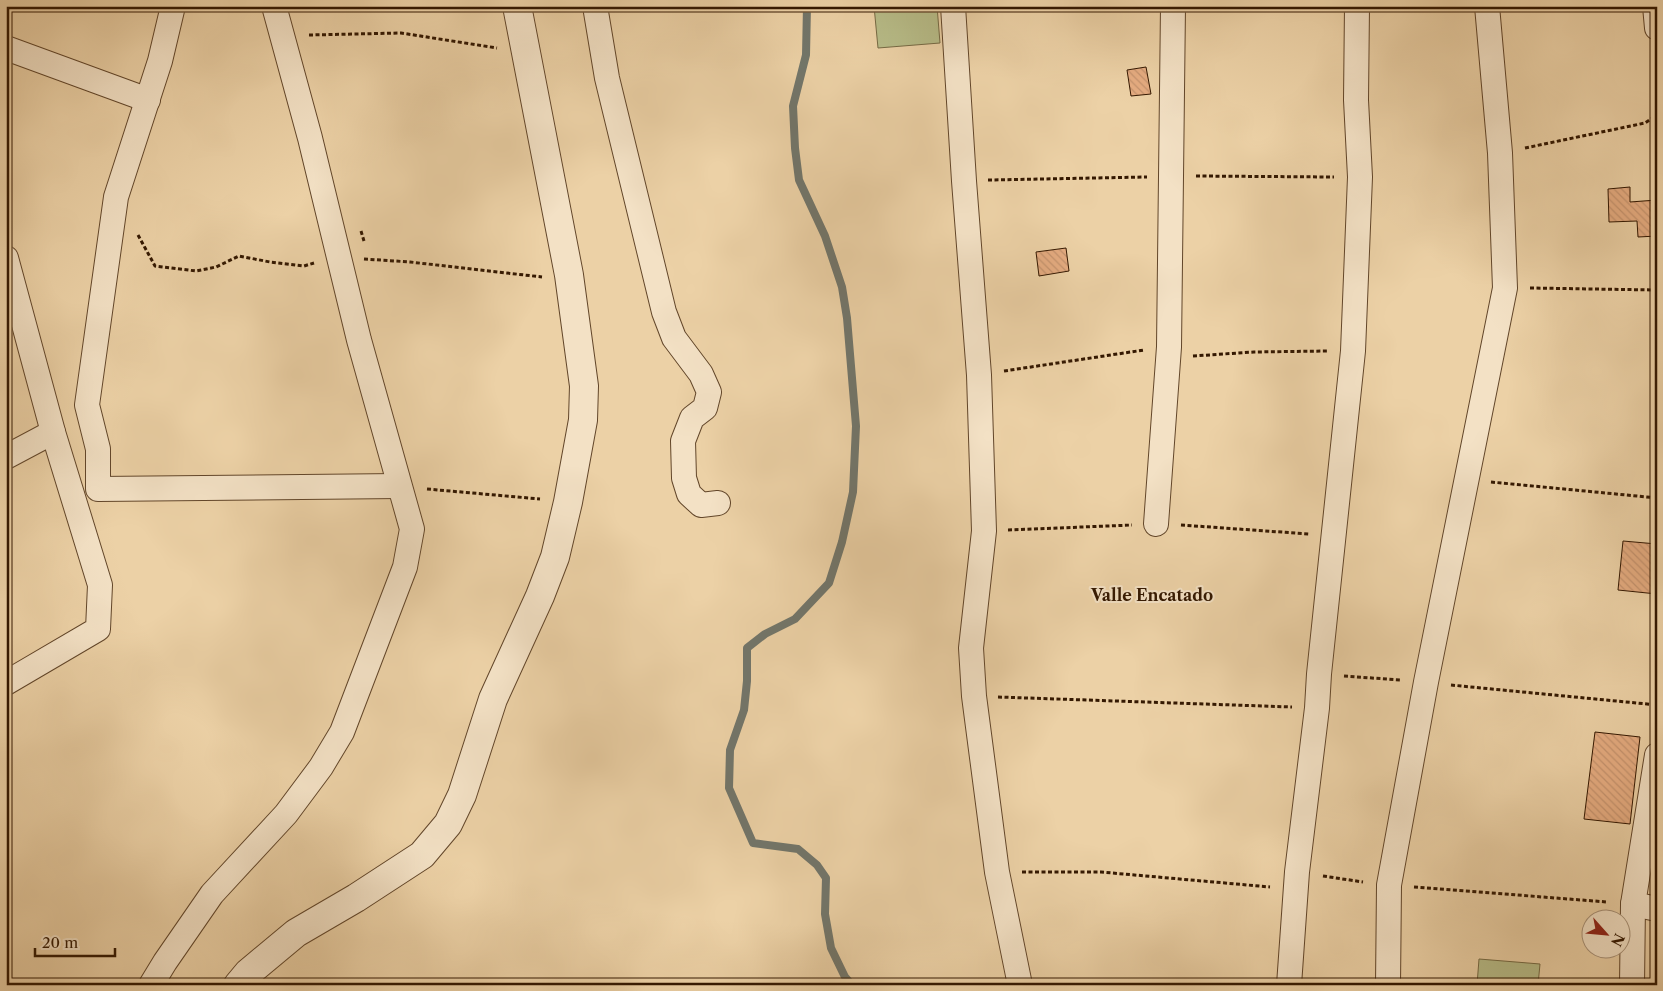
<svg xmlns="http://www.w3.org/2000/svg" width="1663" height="991" viewBox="0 0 1663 991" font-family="'Libre Caslon Text',serif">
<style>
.grass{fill:#b7bc88;stroke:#766a44}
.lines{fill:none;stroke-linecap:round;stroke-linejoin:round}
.stream{stroke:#72766b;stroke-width:8}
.building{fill:url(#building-back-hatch);stroke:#341801}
.minor-casing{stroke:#62462a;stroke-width:26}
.tertiary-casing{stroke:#62462a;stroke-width:30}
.path{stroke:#341801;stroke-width:3;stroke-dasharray:4 2.5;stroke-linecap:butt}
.minor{stroke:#f3e1c5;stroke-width:24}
.tertiary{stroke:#f3e1c5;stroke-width:28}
.labels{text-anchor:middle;stroke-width:4;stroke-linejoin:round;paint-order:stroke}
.neighbourhood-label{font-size:16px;font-weight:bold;fill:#341801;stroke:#f3e1c5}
</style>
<defs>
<pattern id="building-back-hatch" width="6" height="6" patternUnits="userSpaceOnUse" patternTransform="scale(1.25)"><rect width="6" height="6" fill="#e5ac81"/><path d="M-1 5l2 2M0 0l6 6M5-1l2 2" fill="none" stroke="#c5936e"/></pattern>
</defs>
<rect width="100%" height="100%" fill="#ecd1a6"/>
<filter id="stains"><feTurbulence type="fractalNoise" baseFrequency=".004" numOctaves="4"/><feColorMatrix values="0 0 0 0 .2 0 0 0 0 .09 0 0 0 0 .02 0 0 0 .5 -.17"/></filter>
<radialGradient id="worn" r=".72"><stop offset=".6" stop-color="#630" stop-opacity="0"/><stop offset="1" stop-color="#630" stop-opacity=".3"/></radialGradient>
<g class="grass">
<polygon points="874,6 937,6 940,43 878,48"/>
<polygon points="1479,959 1540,964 1538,985 1477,985"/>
</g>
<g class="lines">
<polyline class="stream" points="807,6 806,55 793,106 795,148 799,180 825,236 842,287 847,318 856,426 853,492 842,542 829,583 795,619 765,634 747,648 747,681 744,710 730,750 729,788 753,843 798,849 817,865 826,878 825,914 831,948 845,977 852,985"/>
</g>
<g class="building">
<polygon points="1146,67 1151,94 1131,96 1127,70"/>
<polygon points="1630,187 1630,202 1657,200 1657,236 1638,237 1637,221 1609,222 1608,189"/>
<polygon points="1066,248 1069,271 1039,276 1036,252"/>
<polygon points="1623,541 1657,544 1657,594 1618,590"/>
<polygon points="1595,732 1640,737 1630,824 1584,819"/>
</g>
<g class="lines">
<defs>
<g id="minor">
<polyline points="173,6 160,61 116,197 87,405 98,449 98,489 399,486"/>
<polyline points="595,6 607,78 664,312 674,338 701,374 709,392 705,408 692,418 683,441 684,478 689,494 701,505 718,503"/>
<polyline points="953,6 964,181 979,375 984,531 971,648 974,696 997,872 1020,985"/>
<polyline points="1655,6 1657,28"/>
<polyline points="6,48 148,100"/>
<polyline points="6,258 53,432 100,585 98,629 6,683"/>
<polyline points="6,457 53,432"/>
<polyline points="1156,524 1169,347 1173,6"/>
<polyline points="1633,904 1657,909"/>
<polyline points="151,985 165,962 212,894 286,814 321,767 342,732 405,567 412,529 359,340 310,138 274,6"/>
<polyline points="1289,985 1297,872 1317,708 1319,674 1353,351 1360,177 1356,100 1357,6"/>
<polyline points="1388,985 1389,885 1426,682 1505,288 1500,153 1487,6"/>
<polyline points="1632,985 1633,904 1657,755"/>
</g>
<polyline id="tertiary" points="238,985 248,973 296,933 356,898 422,855 448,824 462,795 493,699 540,596 555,557 568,502 583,420 584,386 569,275 517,6"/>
</defs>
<use href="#minor" class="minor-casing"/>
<use href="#tertiary" class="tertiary-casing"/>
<g class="path">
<polyline points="979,8 1002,6"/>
<polyline points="309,35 401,33 497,48"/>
<polyline points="1525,148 1645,123 1657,115"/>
<polyline points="1196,176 1334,177"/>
<polyline points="988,180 1147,177"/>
<polyline points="361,231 364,241"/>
<polyline points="138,235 155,266 196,271 216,267 239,256 270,262 304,266 314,263"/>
<polyline points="364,259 410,262 542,277"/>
<polyline points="1530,288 1657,290"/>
<polyline points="1193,356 1254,352 1327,351"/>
<polyline points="1004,371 1144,350"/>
<polyline points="1491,482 1657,498"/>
<polyline points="427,489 540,499"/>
<polyline points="1181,525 1309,534"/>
<polyline points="1008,530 1132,525"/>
<polyline points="1344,676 1400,680"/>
<polyline points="1451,685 1657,705"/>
<polyline points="998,697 1292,707"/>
<polyline points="1022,872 1101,872 1270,887"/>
<polyline points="1323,876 1363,882"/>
<polyline points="1414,887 1607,902"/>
</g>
<use href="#minor" class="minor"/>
<use href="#tertiary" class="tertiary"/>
</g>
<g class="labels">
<g class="neighbourhood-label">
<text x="1152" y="601">Valle Encatado</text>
</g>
</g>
<rect width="1663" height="991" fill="none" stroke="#ecd1a6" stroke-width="25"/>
<rect x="8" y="8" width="1648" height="976" fill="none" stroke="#341801" stroke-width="2.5"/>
<rect x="12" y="12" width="1638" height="966" fill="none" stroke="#341801"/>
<g transform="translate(1606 934) rotate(117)"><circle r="24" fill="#f3e1c5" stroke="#a79177"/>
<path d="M0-4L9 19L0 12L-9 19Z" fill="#8f2418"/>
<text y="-8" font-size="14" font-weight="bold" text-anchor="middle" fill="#341801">N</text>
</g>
<path d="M35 948v8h80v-8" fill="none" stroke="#341801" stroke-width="2.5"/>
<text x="42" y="948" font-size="15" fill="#341801" stroke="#f3e1c5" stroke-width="4" paint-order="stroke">20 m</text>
<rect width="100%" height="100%" filter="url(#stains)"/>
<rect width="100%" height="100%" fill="url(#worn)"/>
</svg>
